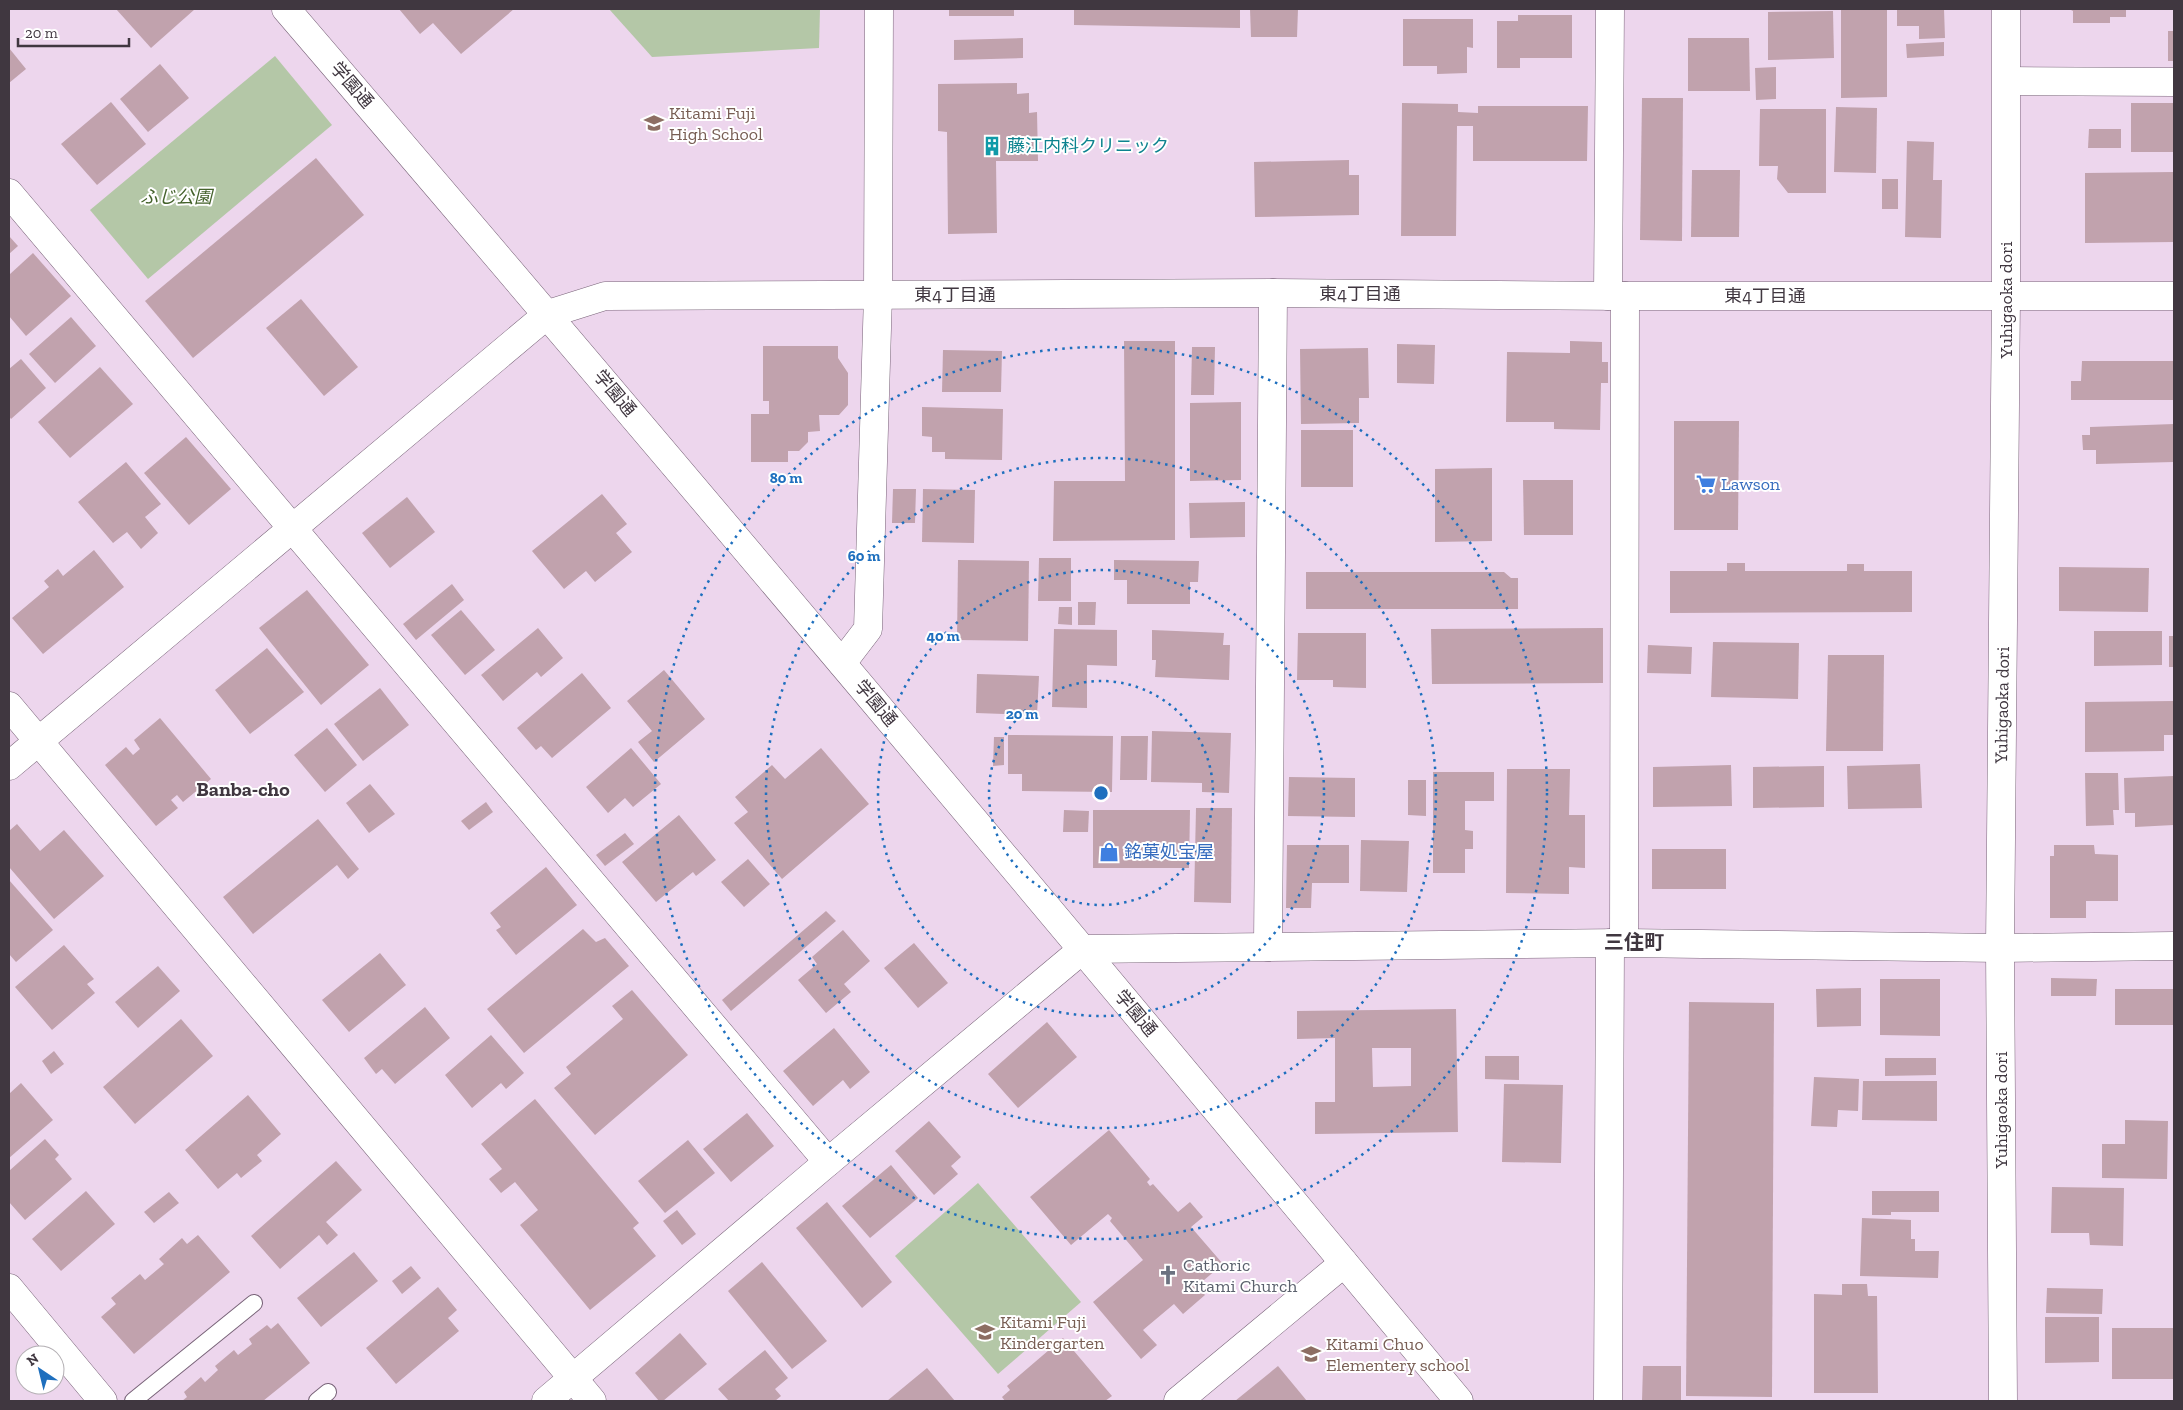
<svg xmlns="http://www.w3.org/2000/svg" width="2183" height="1410" viewBox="0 0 2183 1410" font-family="'Zilla Slab','Noto Sans JP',serif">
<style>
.green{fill:#b4c7a7}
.building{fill:#c1a2ad;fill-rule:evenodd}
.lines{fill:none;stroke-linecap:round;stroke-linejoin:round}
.lane-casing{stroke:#796479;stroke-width:18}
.street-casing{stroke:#796479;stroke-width:29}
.secondary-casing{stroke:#796479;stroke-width:29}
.lane{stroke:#fff;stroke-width:16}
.street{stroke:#fff;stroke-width:28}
.secondary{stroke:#fff;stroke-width:28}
.ring{fill:none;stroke:#1e6fbe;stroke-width:2.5;stroke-dasharray:2.5 5}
.labels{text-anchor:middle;stroke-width:4;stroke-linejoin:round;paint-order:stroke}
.street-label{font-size:18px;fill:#403740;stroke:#fff}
.education-label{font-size:18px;fill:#785e54;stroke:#fff;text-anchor:start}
.culture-label{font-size:18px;fill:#0d838f;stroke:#fff;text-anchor:start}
.park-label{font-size:18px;font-style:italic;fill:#44622b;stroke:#fff}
.shop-label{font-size:18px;fill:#366cbe;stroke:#fff;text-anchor:start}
.worship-label{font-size:18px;fill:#5b616d;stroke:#fff;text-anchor:start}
.quarter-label{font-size:20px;font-weight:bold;fill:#403740;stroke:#fff}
.centre{fill:#1e6fbe;stroke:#fff;stroke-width:2.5}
.ring-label{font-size:15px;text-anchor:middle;font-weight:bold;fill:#1e6fbe;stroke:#fff;stroke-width:4;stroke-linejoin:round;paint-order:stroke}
</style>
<rect width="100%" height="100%" fill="#edd6ed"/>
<g class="green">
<polygon points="609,9 820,9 819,48 652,57"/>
<polygon points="275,56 332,125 148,279 90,210"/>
<polygon points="978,1183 1081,1302 998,1374 895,1256"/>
</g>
<g class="building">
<polygon points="116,9 195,9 151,48"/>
<polygon points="399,9 514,9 461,54 433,23 420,34"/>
<rect x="949" y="9" width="65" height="7"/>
<polygon points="1074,9 1240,9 1240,28 1074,25"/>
<polygon points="1250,9 1298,9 1297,37 1251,37"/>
<polygon points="1841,9 1887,9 1887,97 1841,98"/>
<polygon points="1897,9 1944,9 1945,38 1919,39 1919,26 1897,26"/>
<polygon points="2069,9 2126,9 2126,17 2110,17 2110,23 2073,23 2073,11"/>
<polygon points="1833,11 1834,58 1768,60 1768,12"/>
<polygon points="1518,15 1572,15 1572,58 1520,58 1520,68 1497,68 1497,21 1518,21"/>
<polygon points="1403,19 1473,19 1473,48 1467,47 1467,73 1437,74 1437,66 1403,66"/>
<rect x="2168" y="31" width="6" height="30"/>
<polygon points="1023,38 1023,58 954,60 954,40"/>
<polygon points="1688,38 1749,38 1750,91 1688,91"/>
<polygon points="1944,42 1944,56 1907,58 1906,44"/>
<polygon points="9,48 26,69 9,83"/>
<polygon points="160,64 189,98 148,132 120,99"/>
<polygon points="1776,67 1776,99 1756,100 1755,68"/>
<polygon points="1017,83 1017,94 1029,93 1029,113 1037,112 1038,161 996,161 997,233 948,234 947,132 938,131 938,84"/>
<polygon points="1642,98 1683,98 1682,241 1640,240"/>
<polygon points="111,102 146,144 97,185 61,144"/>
<polygon points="1402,103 1458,104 1458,112 1478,113 1478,106 1588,106 1587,161 1473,161 1473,126 1457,126 1456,236 1401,236"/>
<rect x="2131" y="103" width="43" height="49"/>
<polygon points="1836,107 1877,108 1876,173 1834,172"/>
<polygon points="1760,109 1826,109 1826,193 1788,193 1777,179 1778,166 1759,166"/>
<polygon points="2089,129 2121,129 2121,148 2088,148"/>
<polygon points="1907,141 1934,142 1933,180 1942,180 1941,238 1905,237"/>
<polygon points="316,158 364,215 193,358 145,301"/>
<polygon points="1349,160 1349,175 1359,175 1359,215 1255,217 1254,162"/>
<polygon points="1692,170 1740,170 1739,237 1691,237"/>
<polygon points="2174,172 2174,242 2085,243 2085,173"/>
<rect x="1882" y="179" width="16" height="30"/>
<polygon points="9,236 18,246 9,254"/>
<polygon points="33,253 71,296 26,336 9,316 9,275"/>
<polygon points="301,299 358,367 324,396 266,328"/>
<polygon points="71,317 96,346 55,383 29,354"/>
<polygon points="1124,341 1175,341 1175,540 1053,541 1054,481 1125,481"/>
<polygon points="1570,341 1602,342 1602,362 1608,362 1608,383 1601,383 1600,430 1554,429 1554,422 1506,422 1507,352 1570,353"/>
<polygon points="1397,344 1435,345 1434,384 1397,383"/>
<polygon points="763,346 838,346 838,358 848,373 848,405 839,415 819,415 820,431 808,432 808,442 799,451 788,451 788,462 751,462 751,414 769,414 769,401 763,401"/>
<polygon points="1192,347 1215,347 1214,395 1191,395"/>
<polygon points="1368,348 1369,398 1359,398 1359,423 1301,424 1300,349"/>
<polygon points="943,350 1002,351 1001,392 942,392"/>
<polygon points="21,359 46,388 11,419 9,416 9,369"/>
<polygon points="2082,361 2174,361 2174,400 2071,400 2071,381 2081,381"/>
<polygon points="100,367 133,404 70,458 38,422"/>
<polygon points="1241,402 1241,480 1190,481 1190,403"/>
<polygon points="922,407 1003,409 1002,460 945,459 945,452 932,452 932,437 922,436"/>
<polygon points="1674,421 1739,421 1738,530 1674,530"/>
<polygon points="2174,424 2174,462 2096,464 2096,450 2083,450 2082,435 2090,435 2090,427"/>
<rect x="1301" y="430" width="52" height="57"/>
<polygon points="186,437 231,489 189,525 144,473"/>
<polygon points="126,462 161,504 145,517 158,533 141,549 127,532 113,543 78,502"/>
<polygon points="1492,468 1492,541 1435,542 1435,469"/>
<polygon points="1523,480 1573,480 1573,535 1524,535"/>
<polygon points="893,489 916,489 915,523 892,523"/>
<polygon points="923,489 975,490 974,543 922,542"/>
<polygon points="602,494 627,524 616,533 632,552 595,582 586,571 564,589 532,551"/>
<polygon points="407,497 435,532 390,568 362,533"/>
<polygon points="1245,502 1245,537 1190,538 1189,503"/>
<polygon points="94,550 124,587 43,654 12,618 49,587 44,581 58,569 63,576"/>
<polygon points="1039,558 1071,558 1071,601 1038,601"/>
<polygon points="958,560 1029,561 1028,641 957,640"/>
<polygon points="1114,560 1199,561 1198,582 1190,582 1190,604 1127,604 1127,580 1114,580"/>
<polygon points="1727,563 1745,563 1745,571 1847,571 1847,564 1864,564 1864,571 1912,571 1912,612 1670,613 1670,571 1727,571"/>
<polygon points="2059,567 2149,568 2148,612 2059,611"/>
<polygon points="1306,572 1504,572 1511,578 1518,578 1518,609 1306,609"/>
<polygon points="452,584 464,600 416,640 403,624"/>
<polygon points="307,590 369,665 321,705 259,628"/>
<polygon points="1078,602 1096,602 1095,625 1078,625"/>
<polygon points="1059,607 1072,607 1072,625 1058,624"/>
<polygon points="461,610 495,650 465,675 431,635"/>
<polygon points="538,628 563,658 541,677 537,672 503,701 481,675"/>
<polygon points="1603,628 1603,683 1432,684 1431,629"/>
<polygon points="1054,629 1117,630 1117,666 1087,665 1087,708 1052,707"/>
<polygon points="1152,630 1224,633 1223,645 1230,645 1229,680 1155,677 1156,660 1152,660"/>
<polygon points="2094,631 2162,631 2162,665 2094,666"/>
<polygon points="1298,633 1366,633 1366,688 1333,687 1333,680 1297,680"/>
<rect x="2169" y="636" width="5" height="31"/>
<polygon points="1713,642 1799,643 1798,699 1711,697"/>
<polygon points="1648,645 1692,647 1691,674 1647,673"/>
<polygon points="267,648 304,692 250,734 215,690"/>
<polygon points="1828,655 1884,655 1883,751 1826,751"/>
<polygon points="664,670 705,719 654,762 638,742 652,731 627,701"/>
<polygon points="582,673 611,708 552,758 541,746 536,750 517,728"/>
<polygon points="977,674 1039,676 1037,715 976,713"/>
<polygon points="380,688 409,725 363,761 334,724"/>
<polygon points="2174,701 2174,735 2164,735 2164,751 2085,752 2085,702"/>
<polygon points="160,718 211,779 183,802 177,795 171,800 178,808 156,826 105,765 126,747 133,755 140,749 134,740"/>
<polygon points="327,728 357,765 325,792 294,755"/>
<polygon points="1152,731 1231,733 1229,793 1202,792 1202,783 1151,782"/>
<polygon points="1008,735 1113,736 1112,792 1022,791 1022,774 1008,774"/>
<polygon points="1121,736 1148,736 1147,780 1120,780"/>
<polygon points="994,737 1004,737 1004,765 993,766"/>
<polygon points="631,748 661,784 633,807 625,798 608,813 586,787"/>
<polygon points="821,748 869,804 782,879 734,823 748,812 735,797 772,765 785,779"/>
<polygon points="1920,764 1922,808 1848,809 1847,766"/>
<polygon points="1731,765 1732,806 1653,807 1653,767"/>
<polygon points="1824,766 1824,807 1753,808 1753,767"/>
<polygon points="1507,769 1570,769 1569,815 1585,815 1585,868 1569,867 1569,894 1506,893"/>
<polygon points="1433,772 1494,772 1494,801 1465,801 1465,830 1473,831 1473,849 1465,849 1465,873 1433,873"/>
<polygon points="2085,773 2118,773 2119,810 2113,810 2114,825 2086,826"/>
<polygon points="2174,776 2174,825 2135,827 2135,813 2125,813 2124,778"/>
<polygon points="1289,777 1355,778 1355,817 1288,816"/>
<polygon points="1408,780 1426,780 1426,816 1408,815"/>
<polygon points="370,784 395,814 369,833 346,803"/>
<polygon points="486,802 493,812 469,830 461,821"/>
<polygon points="1196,808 1232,808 1231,903 1194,902"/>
<polygon points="1064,810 1089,811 1088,832 1063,832"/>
<polygon points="1093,810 1190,810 1189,868 1093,868"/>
<polygon points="679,815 716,860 696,876 693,872 656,902 622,862"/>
<polygon points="318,819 359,869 348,879 337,865 253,934 223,897"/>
<polygon points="17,824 40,851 64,830 104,876 54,919 9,867 9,831"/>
<polygon points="625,833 634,844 605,866 596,855"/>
<polygon points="1361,840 1409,841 1407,892 1360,891"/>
<polygon points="1287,845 1349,845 1349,883 1312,883 1311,908 1286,908"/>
<polygon points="2054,845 2094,845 2095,854 2118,855 2118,901 2086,901 2086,918 2050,918 2050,856 2054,856"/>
<rect x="1652" y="849" width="74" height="40"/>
<polygon points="748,859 770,884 744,907 721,882"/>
<polygon points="546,867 577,905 516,955 496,930 501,927 490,913"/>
<polygon points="9,880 53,930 16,962 9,954"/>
<polygon points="826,911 836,921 731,1011 722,1000"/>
<polygon points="583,929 596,942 605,938 629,966 524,1053 487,1009"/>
<polygon points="843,930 870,961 844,984 851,992 826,1013 798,980 817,964 812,957"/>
<polygon points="914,943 948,983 918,1008 884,968"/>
<polygon points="64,945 94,979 87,984 95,993 52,1030 15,987"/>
<polygon points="380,953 406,985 349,1032 322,1000"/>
<polygon points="158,966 180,991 138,1028 115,1002"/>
<polygon points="2051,978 2097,979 2096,996 2051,996"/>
<polygon points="1880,979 1940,979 1940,1036 1880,1035"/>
<polygon points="1861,988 1861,1026 1817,1027 1816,989"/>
<rect x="2115" y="989" width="59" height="36"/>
<polygon points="632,990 688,1055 595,1135 554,1088 571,1074 566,1067 623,1019 612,1006"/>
<polygon points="1689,1002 1774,1003 1772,1397 1686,1396"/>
<polygon points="425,1007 450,1038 395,1084 382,1069 376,1074 364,1058"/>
<path d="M1456,1009L1458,1132L1315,1134V1102H1335V1038L1297,1039V1011ZM1372,1048H1411V1086L1373,1087Z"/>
<polygon points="181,1019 213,1056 135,1124 103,1087"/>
<polygon points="1047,1022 1077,1057 1018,1108 988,1074"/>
<polygon points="834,1028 870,1072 850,1089 843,1080 813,1106 783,1071"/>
<polygon points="491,1035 524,1073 506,1089 501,1083 472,1108 445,1075"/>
<polygon points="54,1051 64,1064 51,1074 42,1061"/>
<polygon points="1485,1056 1519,1056 1519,1080 1485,1079"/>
<polygon points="1885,1058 1936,1058 1936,1075 1885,1076"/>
<polygon points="1814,1077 1859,1079 1858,1111 1838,1110 1837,1127 1811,1126"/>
<polygon points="1863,1081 1937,1081 1937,1121 1862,1120"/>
<polygon points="21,1083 53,1120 9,1158 9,1094"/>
<polygon points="1504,1084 1563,1085 1561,1163 1502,1162"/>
<polygon points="248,1095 281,1134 257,1155 262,1161 241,1178 237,1173 218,1189 185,1150"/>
<polygon points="535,1099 639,1223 633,1228 656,1256 590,1310 520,1225 538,1210 515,1182 501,1193 489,1179 502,1169 481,1144"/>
<polygon points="747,1113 774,1146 731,1182 703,1149"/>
<polygon points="2125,1120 2168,1121 2167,1179 2102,1178 2102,1144 2125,1144"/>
<polygon points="929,1121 961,1157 951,1166 958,1174 934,1195 895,1151"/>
<polygon points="1109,1130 1150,1179 1147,1182 1150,1186 1153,1184 1178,1212 1190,1202 1203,1217 1191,1227 1223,1264 1197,1286 1205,1295 1183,1314 1174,1304 1143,1330 1157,1345 1141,1359 1093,1302 1143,1260 1110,1221 1112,1218 1108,1214 1071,1245 1030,1197"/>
<polygon points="45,1139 59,1155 55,1159 72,1179 25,1220 9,1202 9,1171"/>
<polygon points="688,1140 715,1173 665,1213 638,1181"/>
<polygon points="336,1161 362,1190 326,1222 338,1235 327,1245 319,1235 280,1269 251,1236"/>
<polygon points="891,1165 918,1198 870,1238 842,1206"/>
<polygon points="2052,1187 2124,1188 2123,1246 2090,1245 2089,1233 2051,1233"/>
<polygon points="86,1191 115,1224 61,1271 32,1239"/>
<polygon points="1872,1191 1939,1191 1939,1212 1891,1212 1891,1215 1872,1215"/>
<polygon points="169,1192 179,1203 154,1223 144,1212"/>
<polygon points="827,1202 892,1282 862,1308 796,1228"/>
<polygon points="677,1210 696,1234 682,1245 663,1221"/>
<polygon points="1862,1218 1911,1220 1911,1239 1915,1239 1915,1251 1939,1251 1938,1278 1860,1276"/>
<polygon points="198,1235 230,1272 134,1354 101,1317 116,1304 111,1298 140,1274 145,1280 164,1264 159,1259 182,1238 187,1244"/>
<polygon points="354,1252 378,1281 321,1327 297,1298"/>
<polygon points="762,1262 827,1341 792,1369 728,1291"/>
<polygon points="411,1266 421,1278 402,1294 392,1281"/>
<polygon points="1842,1284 1867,1284 1868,1296 1877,1296 1878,1393 1814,1393 1814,1294 1842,1295"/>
<polygon points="438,1287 457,1310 448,1318 459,1331 396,1384 366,1348"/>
<polygon points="2047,1288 2103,1289 2102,1314 2046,1313"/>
<polygon points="2045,1317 2099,1317 2099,1362 2045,1363"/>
<polygon points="278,1323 310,1363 263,1401 182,1401 187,1397 184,1392 201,1377 205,1382 218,1370 215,1366 234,1350 238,1355 252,1344 249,1339 267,1325 271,1329"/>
<rect x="2112" y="1328" width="62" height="51"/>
<polygon points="680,1333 707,1364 663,1401 659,1401 635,1373"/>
<polygon points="1063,1338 1112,1396 1105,1401 1005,1401 1002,1397 1010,1390 1007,1386"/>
<polygon points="765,1350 788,1378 775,1389 781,1396 775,1401 729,1401 718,1389"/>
<polygon points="1278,1366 1307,1401 1235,1401"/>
<polygon points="1643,1366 1681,1366 1681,1401 1642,1401"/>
<polygon points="927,1368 955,1401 887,1401"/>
</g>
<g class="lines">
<defs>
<g id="lane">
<polyline points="133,1401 254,1303"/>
<polyline points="317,1401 328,1392"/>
</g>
<g id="street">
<polyline points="2007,81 2174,82"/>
<polyline points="9,193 828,1162"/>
<polyline points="1608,296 1610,9"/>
<polyline points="842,663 868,629 878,295 879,9"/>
<polyline points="9,706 592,1401"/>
<polyline points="1624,943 1625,296"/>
<polyline points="1268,947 1273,293"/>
<polyline points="9,1288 103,1401"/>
<polyline points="546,1401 828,1162 1083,949 1624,943 2000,948 2174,946"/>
<polyline points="1178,1401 1344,1263"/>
<polyline points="1608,1401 1610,943"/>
</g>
<g id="secondary">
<path d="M286,9C681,470 1071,934 1459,1401"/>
<polyline points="9,766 548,314 605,296 1273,293 1625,296 2174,296"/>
<polyline points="2003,1401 2000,948 2006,296 2006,9"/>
</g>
</defs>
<use href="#lane" class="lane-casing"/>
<use href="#street" class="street-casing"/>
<use href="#secondary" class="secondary-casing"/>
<use href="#lane" class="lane"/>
<use href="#street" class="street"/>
<use href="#secondary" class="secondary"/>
</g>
<g class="ring">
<circle cx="1101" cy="793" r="112"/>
<circle cx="1101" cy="793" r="223"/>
<circle cx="1101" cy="793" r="335"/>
<circle cx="1101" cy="793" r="446"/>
</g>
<defs>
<symbol id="school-bare" viewBox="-9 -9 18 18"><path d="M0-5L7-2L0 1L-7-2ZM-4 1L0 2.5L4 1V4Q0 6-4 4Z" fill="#8d6e63" stroke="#fff" stroke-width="2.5" paint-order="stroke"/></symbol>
<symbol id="building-bare" viewBox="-9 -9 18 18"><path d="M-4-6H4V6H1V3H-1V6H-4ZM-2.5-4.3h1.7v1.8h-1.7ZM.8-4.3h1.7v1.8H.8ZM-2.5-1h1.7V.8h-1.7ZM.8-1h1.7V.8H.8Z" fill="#0f9aa8" stroke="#fff" stroke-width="2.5" paint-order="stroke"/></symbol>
<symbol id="supermarket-bare" viewBox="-9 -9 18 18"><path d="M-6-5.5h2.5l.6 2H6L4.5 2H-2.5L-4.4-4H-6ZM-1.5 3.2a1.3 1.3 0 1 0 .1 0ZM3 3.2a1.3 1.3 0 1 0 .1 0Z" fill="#3f7fe0" stroke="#fff" stroke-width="2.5" paint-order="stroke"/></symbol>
<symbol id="shop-bare" viewBox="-9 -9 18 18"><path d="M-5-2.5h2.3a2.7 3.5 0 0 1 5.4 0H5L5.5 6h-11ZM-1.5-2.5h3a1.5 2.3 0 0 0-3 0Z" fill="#3f7fe0" stroke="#fff" stroke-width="2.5" paint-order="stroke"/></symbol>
<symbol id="church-bare" viewBox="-9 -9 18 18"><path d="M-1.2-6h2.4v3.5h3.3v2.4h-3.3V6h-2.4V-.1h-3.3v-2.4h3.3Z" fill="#6b7280" stroke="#fff" stroke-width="2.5" paint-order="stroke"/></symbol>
</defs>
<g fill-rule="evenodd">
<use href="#school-bare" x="640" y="109" width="28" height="28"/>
<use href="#building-bare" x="978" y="132" width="28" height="28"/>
<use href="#supermarket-bare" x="1692" y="470" width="28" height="28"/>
<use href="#shop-bare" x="1095" y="838" width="28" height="28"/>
<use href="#church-bare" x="1154" y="1261" width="28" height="28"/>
<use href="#school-bare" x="971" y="1318" width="28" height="28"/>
<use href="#school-bare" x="1297" y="1340" width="28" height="28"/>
</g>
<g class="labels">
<g class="street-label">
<text transform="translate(352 85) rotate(49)" y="6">学園通</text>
<text x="1360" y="300">東4丁目通</text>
<text x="955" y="301">東4丁目通</text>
<text x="1765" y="302">東4丁目通</text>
<text transform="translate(2006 300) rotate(-90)" y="6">Yuhigaoka dori</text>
<text transform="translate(615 393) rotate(50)" y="6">学園通</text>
<text transform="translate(876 703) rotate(50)" y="6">学園通</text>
<text transform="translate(2002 705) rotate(-89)" y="6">Yuhigaoka dori</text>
<text transform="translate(1136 1013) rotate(50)" y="6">学園通</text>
<text transform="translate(2001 1110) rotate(-90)" y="6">Yuhigaoka dori</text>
</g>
<g class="education-label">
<text x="669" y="119">Kitami Fuji<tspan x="669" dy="21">High School</tspan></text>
<text x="1000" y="1328">Kitami Fuji<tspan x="1000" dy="21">Kindergarten</tspan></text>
<text x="1326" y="1350">Kitami Chuo<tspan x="1326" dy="21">Elementery school</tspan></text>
</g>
<g class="culture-label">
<text x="1007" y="152">藤江内科クリニック</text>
</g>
<g class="park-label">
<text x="176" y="203">ふじ公園</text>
</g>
<g class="shop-label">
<text x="1721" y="490">Lawson</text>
<text x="1124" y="858">銘菓処宝屋</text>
</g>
<g class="worship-label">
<text x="1183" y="1271">Cathoric<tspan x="1183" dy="21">Kitami Church</tspan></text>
</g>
<g class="quarter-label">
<text x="243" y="796">Banba-cho</text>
<text x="1634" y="949">三住町</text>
</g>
</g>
<circle cx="1101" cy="793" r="8" class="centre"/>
<g class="ring-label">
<text x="786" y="483">80 m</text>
<text x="864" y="561">60 m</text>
<text x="943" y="641">40 m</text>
<text x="1022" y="719">20 m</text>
</g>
<rect width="2183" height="1410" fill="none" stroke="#403740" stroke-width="20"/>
<g transform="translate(40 1370) rotate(325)"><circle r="24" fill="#ffffff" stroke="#b3afb3"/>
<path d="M0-4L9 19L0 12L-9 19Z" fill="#1e6fbe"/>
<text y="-8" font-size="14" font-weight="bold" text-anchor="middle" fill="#403740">N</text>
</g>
<path d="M18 38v8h111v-8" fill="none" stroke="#403740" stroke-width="2.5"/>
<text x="25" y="38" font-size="15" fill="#403740" stroke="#ffffff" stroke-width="4" paint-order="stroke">20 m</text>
</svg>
